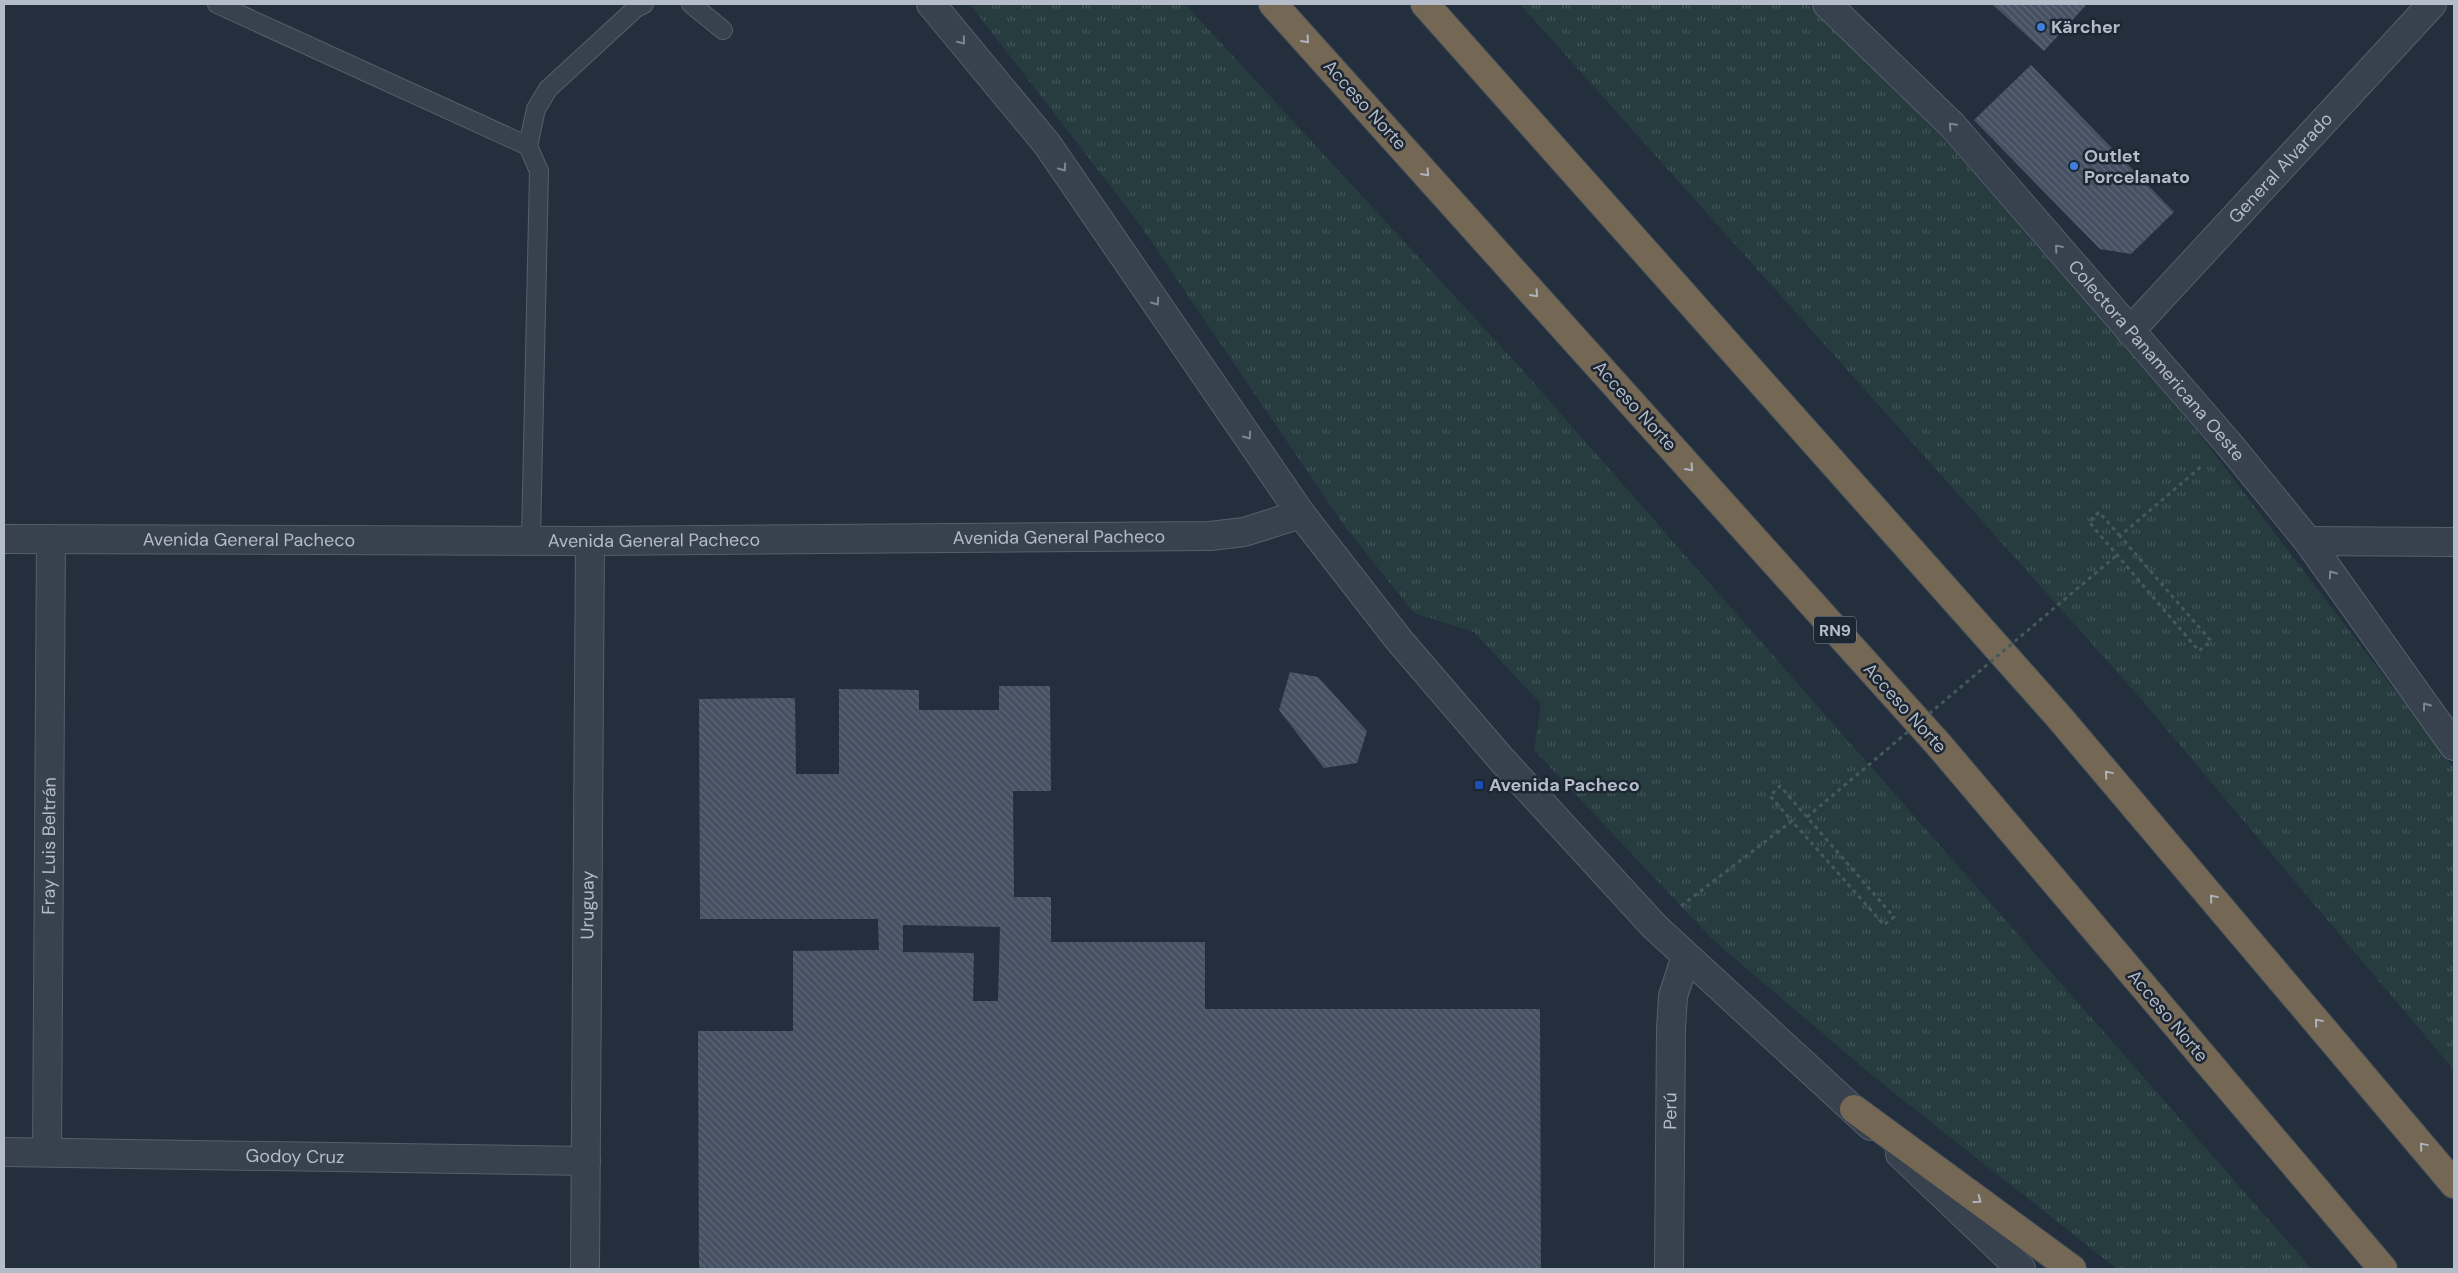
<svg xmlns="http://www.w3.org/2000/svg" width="2458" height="1273" viewBox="0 0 2458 1273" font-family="'DM Sans',sans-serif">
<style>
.grass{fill:url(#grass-tufts)}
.building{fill:url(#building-back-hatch);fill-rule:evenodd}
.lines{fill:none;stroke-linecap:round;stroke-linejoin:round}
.service-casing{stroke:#565f6c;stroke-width:20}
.minor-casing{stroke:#565f6c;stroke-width:30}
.tertiary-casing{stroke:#565f6c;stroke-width:30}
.motorway-casing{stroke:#434c59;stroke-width:30}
.path{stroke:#44595c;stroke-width:3;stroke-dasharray:4 4;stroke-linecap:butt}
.service{stroke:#38414e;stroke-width:18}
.minor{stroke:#38414e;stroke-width:28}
.tertiary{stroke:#38414e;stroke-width:28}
.motorway{stroke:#746855;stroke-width:28}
.path-bridge{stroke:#44595c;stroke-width:3;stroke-dasharray:4 4;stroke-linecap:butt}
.oneway{stroke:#aeb4bd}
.oneway2{stroke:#7c8592}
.shop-dot{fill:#3f7fe0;stroke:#1d2633;stroke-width:2}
.transit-dot{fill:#1a4fb4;stroke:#1d2633;stroke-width:2}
.labels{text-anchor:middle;stroke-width:5;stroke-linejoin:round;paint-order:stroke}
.shield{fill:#1d2633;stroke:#878f9c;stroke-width:1}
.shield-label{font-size:16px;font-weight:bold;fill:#b4bcc9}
.poi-label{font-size:18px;font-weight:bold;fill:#b4bcc9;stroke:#1d2633;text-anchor:start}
.street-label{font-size:18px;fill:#b4bcc9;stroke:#1d2633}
</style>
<defs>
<pattern id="grass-tufts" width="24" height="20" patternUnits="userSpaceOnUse" patternTransform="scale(1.25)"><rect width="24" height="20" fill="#263c3f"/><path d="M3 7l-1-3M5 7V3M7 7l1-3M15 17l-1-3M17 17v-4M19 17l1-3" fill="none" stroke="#435659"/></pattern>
<pattern id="building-back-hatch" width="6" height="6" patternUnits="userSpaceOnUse" patternTransform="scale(1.25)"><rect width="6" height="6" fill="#455162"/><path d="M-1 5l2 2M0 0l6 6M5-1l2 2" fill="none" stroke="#5d6877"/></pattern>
</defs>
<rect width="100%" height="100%" fill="#242f3e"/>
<g class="grass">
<polygon points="970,4 1185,4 1518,365 2312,1269 2117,1269 1874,1077 1712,939 1534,750 1541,704 1474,632 1414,613 1343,524 1138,222"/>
<polygon points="1520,4 1807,4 1922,114 2193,426 2454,768 2454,1070 2135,692"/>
</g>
<g class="building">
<polygon points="1992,4 2087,4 2044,51"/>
<polygon points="2031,65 2174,212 2131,254 2100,249 1974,120"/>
<polygon points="1290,672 1318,677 1367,731 1357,763 1324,768 1279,710"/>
<path d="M999,686H1050L1051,791H1013L1014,897H1051V942H1205V1009H1540L1541,1269H699L698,1031H793V951L879,950L878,919H700L699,699L795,698L796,774H839V689L919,690V710H999ZM903,925L1000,927L998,1001H973L974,953L903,952Z"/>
</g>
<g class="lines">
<defs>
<g id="service">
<polyline points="217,4 528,146 539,171 531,539"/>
<polyline points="691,4 723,30"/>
<polyline points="528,146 536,109 548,89 636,8 644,4"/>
</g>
<g id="minor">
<path id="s1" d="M2130,331L2432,4"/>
<path id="s2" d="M4,539L590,541L1210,536L1244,532L1301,514"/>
<path id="s3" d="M4,1152L586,1161"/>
<path id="s4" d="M47,1152L51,539"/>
<path id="s5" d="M585,1269L590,541"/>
<path id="s6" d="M1669,1269L1671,1029L1673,996L1686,956"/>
</g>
<g id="tertiary">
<polyline points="931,4 1047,144 1301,514 1399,640 1502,760 1654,926 1871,1126"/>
<path id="s7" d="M1827,4L1952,125L2228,443L2308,541L2454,746"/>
<polyline points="2308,541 2454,542"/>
<polyline points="1900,1154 2021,1269"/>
</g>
<g id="motorway">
<polyline points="1273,4 1939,745 2383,1269"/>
<polyline points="1425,4 2059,717 2454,1184"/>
<polyline points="1854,1109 2072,1269"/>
</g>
</defs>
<use href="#service" class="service-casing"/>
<use href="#minor" class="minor-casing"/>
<use href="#tertiary" class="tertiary-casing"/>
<use href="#motorway" class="motorway-casing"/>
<g class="path">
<polyline points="2120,536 2099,512 2089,522 2199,651 2211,641 2120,536 2203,465"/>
<polyline points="1681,906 1792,821 1884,925 1894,917 1780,786 1770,796 1792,821"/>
</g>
<use href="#service" class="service"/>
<use href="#minor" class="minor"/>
<use href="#tertiary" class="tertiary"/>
<use href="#motorway" class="motorway"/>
<polyline class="path-bridge" points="1807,817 2117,555"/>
</g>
<defs><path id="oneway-chevron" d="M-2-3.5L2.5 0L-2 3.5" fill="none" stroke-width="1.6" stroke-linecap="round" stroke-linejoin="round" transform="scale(1.25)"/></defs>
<g class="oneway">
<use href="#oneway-chevron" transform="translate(1306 40) rotate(48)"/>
<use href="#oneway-chevron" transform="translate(1426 173) rotate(48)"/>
<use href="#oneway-chevron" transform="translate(1535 294) rotate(48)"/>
<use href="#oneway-chevron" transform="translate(1690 468) rotate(48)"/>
<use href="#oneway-chevron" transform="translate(2108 774) rotate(-130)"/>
<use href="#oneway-chevron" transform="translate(2213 898) rotate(-130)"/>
<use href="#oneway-chevron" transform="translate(2318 1022) rotate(-130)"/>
<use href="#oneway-chevron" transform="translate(2423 1146) rotate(-130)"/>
<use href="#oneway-chevron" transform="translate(1978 1200) rotate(36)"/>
</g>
<g class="oneway2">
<use href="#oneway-chevron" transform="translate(962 41) rotate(51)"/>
<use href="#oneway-chevron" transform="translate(1952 126) rotate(-133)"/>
<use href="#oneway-chevron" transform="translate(1063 168) rotate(55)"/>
<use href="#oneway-chevron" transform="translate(2058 248) rotate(-131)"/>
<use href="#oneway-chevron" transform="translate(1156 302) rotate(55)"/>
<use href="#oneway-chevron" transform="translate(1248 436) rotate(55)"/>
<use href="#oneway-chevron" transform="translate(2332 574) rotate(-125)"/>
<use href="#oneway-chevron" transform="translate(2426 706) rotate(-126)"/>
</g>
<g class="shop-dot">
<circle cx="2041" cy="27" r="5"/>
<circle cx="2074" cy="166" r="5"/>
</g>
<rect class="transit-dot" x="1474" y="780" width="10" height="10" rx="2.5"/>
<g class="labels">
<rect class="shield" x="1814" y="616.5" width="42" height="27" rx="4"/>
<g class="shield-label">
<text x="1835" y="636">RN9</text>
</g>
<g class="poi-label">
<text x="2051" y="33">Kärcher</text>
<text x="2084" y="162">Outlet<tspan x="2084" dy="21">Porcelanato</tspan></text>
<text x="1489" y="791">Avenida Pacheco</text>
</g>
<g class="street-label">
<text transform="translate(1365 105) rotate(48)" y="6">Acceso Norte</text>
<text dy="6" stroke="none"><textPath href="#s1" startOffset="222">General Alvarado</textPath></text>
<text dy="6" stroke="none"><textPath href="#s7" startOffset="486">Colectora Panamericana Oeste</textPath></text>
<text transform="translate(1635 406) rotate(48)" y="6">Acceso Norte</text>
<text dy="6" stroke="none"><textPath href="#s2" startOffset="1055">Avenida General Pacheco</textPath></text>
<text dy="6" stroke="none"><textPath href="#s2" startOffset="245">Avenida General Pacheco</textPath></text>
<text dy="6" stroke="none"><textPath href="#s2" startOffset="650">Avenida General Pacheco</textPath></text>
<text transform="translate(1905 708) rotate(48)" y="6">Acceso Norte</text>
<text dy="6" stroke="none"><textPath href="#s4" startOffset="306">Fray Luis Beltrán</textPath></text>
<text dy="6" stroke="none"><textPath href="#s5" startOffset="364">Uruguay</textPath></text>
<text transform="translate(2168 1016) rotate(50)" y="6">Acceso Norte</text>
<text dy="6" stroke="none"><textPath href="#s6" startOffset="158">Perú</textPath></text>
<text dy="6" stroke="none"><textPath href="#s3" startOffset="291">Godoy Cruz</textPath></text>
</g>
</g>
<rect width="2458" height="1273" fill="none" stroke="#b4bcc9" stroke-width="10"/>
</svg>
